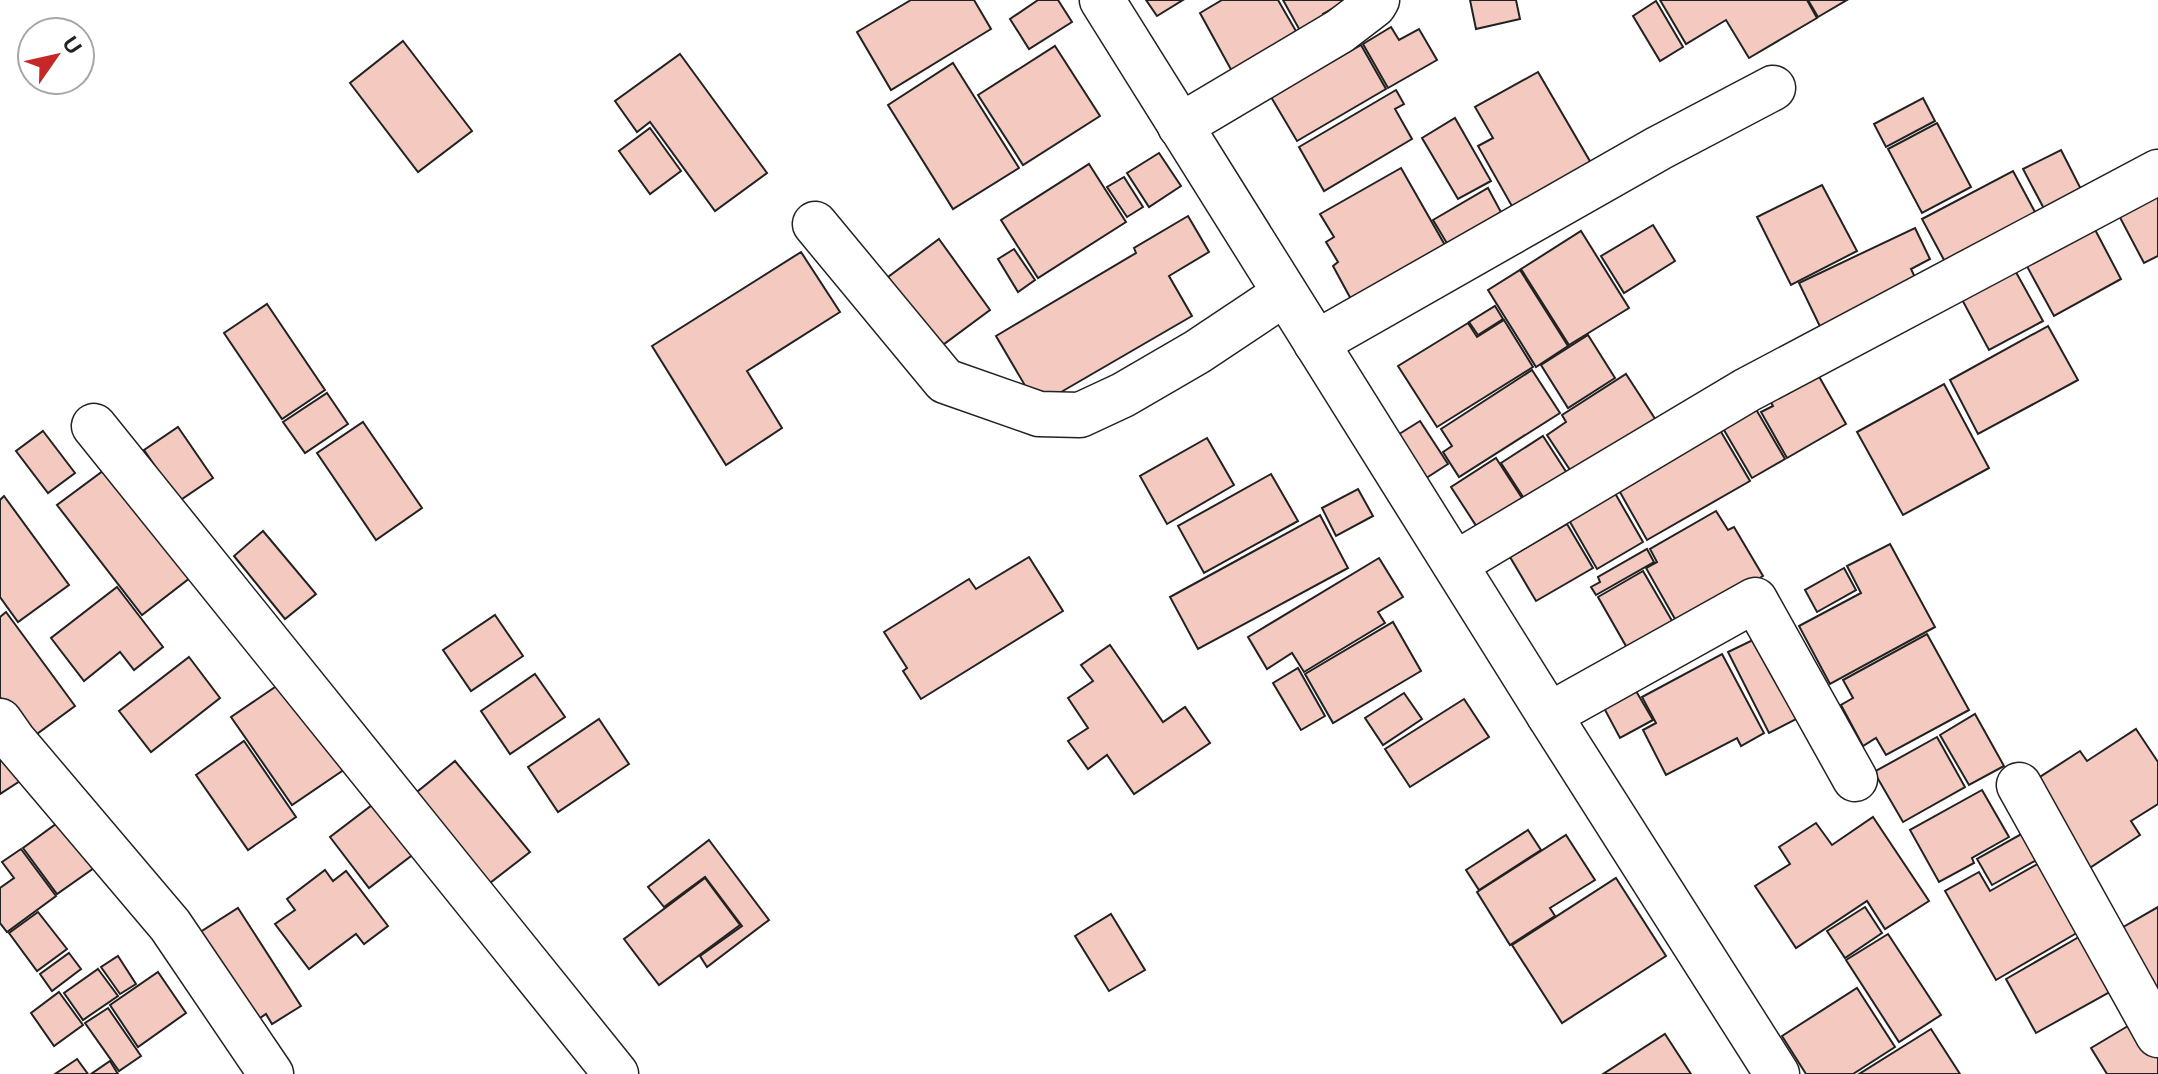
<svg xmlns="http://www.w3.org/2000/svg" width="2158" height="1074" viewBox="0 0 2158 1074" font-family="Helvetica,sans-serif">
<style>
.building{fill:#f3c9c0;stroke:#222;stroke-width:2}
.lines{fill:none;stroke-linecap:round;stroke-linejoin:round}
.minor-casing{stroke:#222;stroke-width:47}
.minor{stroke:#fff;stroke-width:44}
</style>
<rect width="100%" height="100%" fill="#fff"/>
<g class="building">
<polygon points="911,0 974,0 991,29 891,90 857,32"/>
<polygon points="1038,0 1058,0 1072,22 1029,49 1010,19"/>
<polygon points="1146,0 1183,0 1157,16"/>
<polygon points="1222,0 1278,0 1300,38 1234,75 1200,13"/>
<polygon points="1283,0 1348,0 1323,14 1327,23 1303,36"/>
<polygon points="1470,0 1516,0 1520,19 1476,29"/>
<polygon points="1660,0 1807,0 1817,18 1749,58 1726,20 1686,44"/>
<polygon points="1808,0 1847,0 1818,17"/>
<polygon points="1656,1 1683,47 1660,61 1633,16"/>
<polygon points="1391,27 1399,40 1419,29 1437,60 1388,88 1363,44"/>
<polygon points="403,41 472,131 418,172 350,83"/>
<polygon points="1361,45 1386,89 1297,141 1271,97"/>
<polygon points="1055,46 1100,116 1023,165 978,95"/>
<polygon points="680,54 767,173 715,211 650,122 637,132 615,101"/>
<polygon points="953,63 1019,168 953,209 888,105"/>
<polygon points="1538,72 1591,163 1513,208 1478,146 1493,138 1475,107"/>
<polygon points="1396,90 1404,104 1395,109 1412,139 1324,191 1299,147"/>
<polygon points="1923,98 1935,121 1886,147 1874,124"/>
<polygon points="1455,118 1491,181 1458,199 1422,138"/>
<polygon points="1937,123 1971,187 1922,213 1888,149"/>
<polygon points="650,128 681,171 650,194 619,151"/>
<polygon points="2061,150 2087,201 2050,220 2023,169"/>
<polygon points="1159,153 1181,186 1149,207 1127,173"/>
<polygon points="1089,164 1126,222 1038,278 1001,220"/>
<polygon points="1401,168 1446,247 1352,301 1333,266 1338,262 1326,242 1334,237 1320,214"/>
<polygon points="2013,171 2042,225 1951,273 1922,219"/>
<polygon points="1124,177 1143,207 1127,217 1107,187"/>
<polygon points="1822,185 1857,251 1791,285 1757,217"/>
<polygon points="2158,187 2158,256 2144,263 2116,210"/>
<polygon points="1488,188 1502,214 1448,245 1433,220"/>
<polygon points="1188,216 1209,252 1169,276 1192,316 1037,406 996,336 1136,253 1134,248"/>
<polygon points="2091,222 2121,279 2054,316 2023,259"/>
<polygon points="1653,225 1675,261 1624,293 1601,256"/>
<polygon points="1915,228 1930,259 1911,269 1922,292 1826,339 1799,283"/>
<polygon points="1581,231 1629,308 1569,345 1521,269"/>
<polygon points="939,239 990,310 940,347 888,277"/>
<polygon points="1014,249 1035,280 1018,292 998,259"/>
<polygon points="801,252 840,312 747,371 782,428 726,465 652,346"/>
<polygon points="2012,265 2043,321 1989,350 1959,294"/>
<polygon points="1520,270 1568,346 1536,367 1488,290"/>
<polygon points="267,304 325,390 282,419 224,333"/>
<polygon points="1495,306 1503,319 1478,335 1469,322"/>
<polygon points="1504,320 1533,367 1437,427 1398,366 1468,323 1477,337"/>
<polygon points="2048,326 2078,380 1978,434 1950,380"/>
<polygon points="1588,335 1615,378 1568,408 1541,365"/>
<polygon points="1532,370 1560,413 1459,477 1443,452 1452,446 1441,429"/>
<polygon points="1817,373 1846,424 1787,458 1761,412 1773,406 1769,399"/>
<polygon points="1626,374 1661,428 1578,482 1547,435 1566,422 1562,415"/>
<polygon points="1944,384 1989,468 1903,515 1857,432"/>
<polygon points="327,393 348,424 305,453 283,422"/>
<polygon points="1750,399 1785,459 1752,478 1717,418"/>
<polygon points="1714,420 1750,481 1647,540 1612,478"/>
<polygon points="1420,421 1448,464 1417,484 1388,441"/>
<polygon points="363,422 422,508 376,540 317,453"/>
<polygon points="178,427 213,478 179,501 144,450"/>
<polygon points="43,431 75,473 48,493 16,451"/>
<polygon points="1543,436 1574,484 1532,511 1501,463"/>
<polygon points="1207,438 1234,485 1167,524 1140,476"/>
<polygon points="1496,458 1531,512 1486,541 1451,487"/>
<polygon points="111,465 195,574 142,615 57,505"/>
<polygon points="1271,474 1298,521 1204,573 1178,526"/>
<polygon points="1608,481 1643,542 1597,569 1562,508"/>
<polygon points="1358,489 1373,516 1336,536 1322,508"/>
<polygon points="4,496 69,585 18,622 0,597 0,500"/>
<polygon points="1716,511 1728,530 1734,527 1763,576 1679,626 1646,568 1657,562 1650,549"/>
<polygon points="1320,515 1348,568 1198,649 1170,597"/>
<polygon points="1567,524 1593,568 1536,601 1510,557"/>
<polygon points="263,531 316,594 285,619 234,556"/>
<polygon points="1890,544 1935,627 1830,684 1799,626 1861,593 1847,566"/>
<polygon points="1647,549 1654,562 1596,595 1591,587 1600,582 1598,577"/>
<polygon points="1029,557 1063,611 921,699 903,671 907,668 884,632 969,579 976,589"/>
<polygon points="1379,558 1403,597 1378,612 1385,623 1304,672 1292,653 1267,669 1248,637"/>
<polygon points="1844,568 1856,590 1817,612 1805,590"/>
<polygon points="1643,571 1675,626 1630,653 1598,597"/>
<polygon points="117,587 163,647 134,670 120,652 84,681 51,638"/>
<polygon points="6,612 75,706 30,739 0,697 0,617"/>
<polygon points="495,615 523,656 471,691 443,650"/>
<polygon points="1393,622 1421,671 1333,723 1305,674"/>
<polygon points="1927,634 1969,710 1886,755 1876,738 1863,746 1841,705 1853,698 1843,680"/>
<polygon points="1757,638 1810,712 1769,733 1728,652"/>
<polygon points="1110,645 1163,722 1185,707 1210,743 1134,794 1107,755 1088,769 1068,741 1088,728 1068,698 1093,681 1081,665"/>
<polygon points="1722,654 1764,733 1741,746 1737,738 1666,775 1643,730 1656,723 1642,697"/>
<polygon points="189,657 220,698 151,752 119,711"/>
<polygon points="1298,668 1325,716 1301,730 1273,683"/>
<polygon points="535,674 565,717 510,754 481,711"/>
<polygon points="284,681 345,769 292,805 231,717"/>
<polygon points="1636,691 1653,720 1620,738 1604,708"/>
<polygon points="1404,693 1422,719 1383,745 1365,718"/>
<polygon points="1464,699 1489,737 1410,787 1385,749"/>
<polygon points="1975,714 2004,766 1969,785 1940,735"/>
<polygon points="599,719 629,764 558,812 528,767"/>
<polygon points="2136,729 2158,762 2158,804 2131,821 2140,835 2085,871 2029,784 2080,751 2087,761"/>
<polygon points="1937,737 1965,787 1903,822 1874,772"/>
<polygon points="244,741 296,817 248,850 196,775"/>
<polygon points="0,753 20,781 0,794"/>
<polygon points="455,761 530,852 486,886 412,796"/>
<polygon points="1982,790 2009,837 1972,858 1974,863 1939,882 1910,830"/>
<polygon points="376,802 415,853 369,888 330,837"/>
<polygon points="1873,817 1929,901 1885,929 1867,901 1796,948 1755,886 1790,864 1779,847 1816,823 1832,845"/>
<polygon points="60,821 94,868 57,894 23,848"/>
<polygon points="2034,827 2049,853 1992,885 1977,859"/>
<polygon points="1528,830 1541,850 1479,890 1466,870"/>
<polygon points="1566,835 1595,880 1550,908 1555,916 1510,945 1477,892"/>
<polygon points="709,840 769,920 707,967 700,956 742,926 705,877 664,907 648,887"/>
<polygon points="21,849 56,896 7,932 0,923 0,888 14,878 2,862"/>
<polygon points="2048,858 2087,927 1996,980 1945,891 1979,872 1990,891"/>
<polygon points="325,870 333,881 346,871 388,926 364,944 356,934 309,969 275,924 295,910 287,899"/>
<polygon points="705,878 740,925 659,985 624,939"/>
<polygon points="1616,878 1666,956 1562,1023 1512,945"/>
<polygon points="1865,907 1882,933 1845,958 1827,931"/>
<polygon points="2158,907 2158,997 2118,930"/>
<polygon points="238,908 301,1006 272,1024 266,1014 251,1024 194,936"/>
<polygon points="38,912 67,949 37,971 9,933"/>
<polygon points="1111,914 1145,970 1109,991 1075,936"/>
<polygon points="1888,934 1941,1015 1899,1042 1846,960"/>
<polygon points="2084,934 2115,989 2036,1033 2006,979"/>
<polygon points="69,953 81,969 52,991 40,974"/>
<polygon points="118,956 136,984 120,994 101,967"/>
<polygon points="98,969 118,996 83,1020 64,993"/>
<polygon points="158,972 186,1013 138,1047 110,1005"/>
<polygon points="1857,988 1895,1047 1853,1074 1806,1074 1782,1036"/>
<polygon points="59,992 83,1025 54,1046 31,1013"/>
<polygon points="108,1008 141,1056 119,1071 85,1023"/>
<polygon points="2138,1020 2158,1052 2158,1074 2107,1074 2091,1048"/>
<polygon points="1931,1029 1960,1074 1859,1074"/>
<polygon points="1665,1034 1691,1074 1603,1074"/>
<polygon points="77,1059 88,1074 55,1074"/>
<polygon points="110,1061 118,1074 91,1074"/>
</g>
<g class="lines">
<defs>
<g id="minor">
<polyline points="1102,0 1549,715 1777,1074"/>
<polyline points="1180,126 1340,31 1374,5 1377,0"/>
<polyline points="815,224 945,381 1039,414 1080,415 1123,395 1197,352 1284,294"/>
<polyline points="1316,343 1659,148 1773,88"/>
<polyline points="94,426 616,1074"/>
<polyline points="1455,564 1747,390 2158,172"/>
<polyline points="1549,715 1755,600 1855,779"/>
<polyline points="0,721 14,741 170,925 271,1074"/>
<polyline points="2019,785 2158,1035"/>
</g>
</defs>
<use href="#minor" class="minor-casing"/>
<use href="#minor" class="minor"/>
</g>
<g transform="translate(56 56) rotate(56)"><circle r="38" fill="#ffffff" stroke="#a7a7a7" stroke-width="2"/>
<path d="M0-6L14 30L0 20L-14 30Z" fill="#c62828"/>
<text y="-12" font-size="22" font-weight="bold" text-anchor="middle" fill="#222222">U</text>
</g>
</svg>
